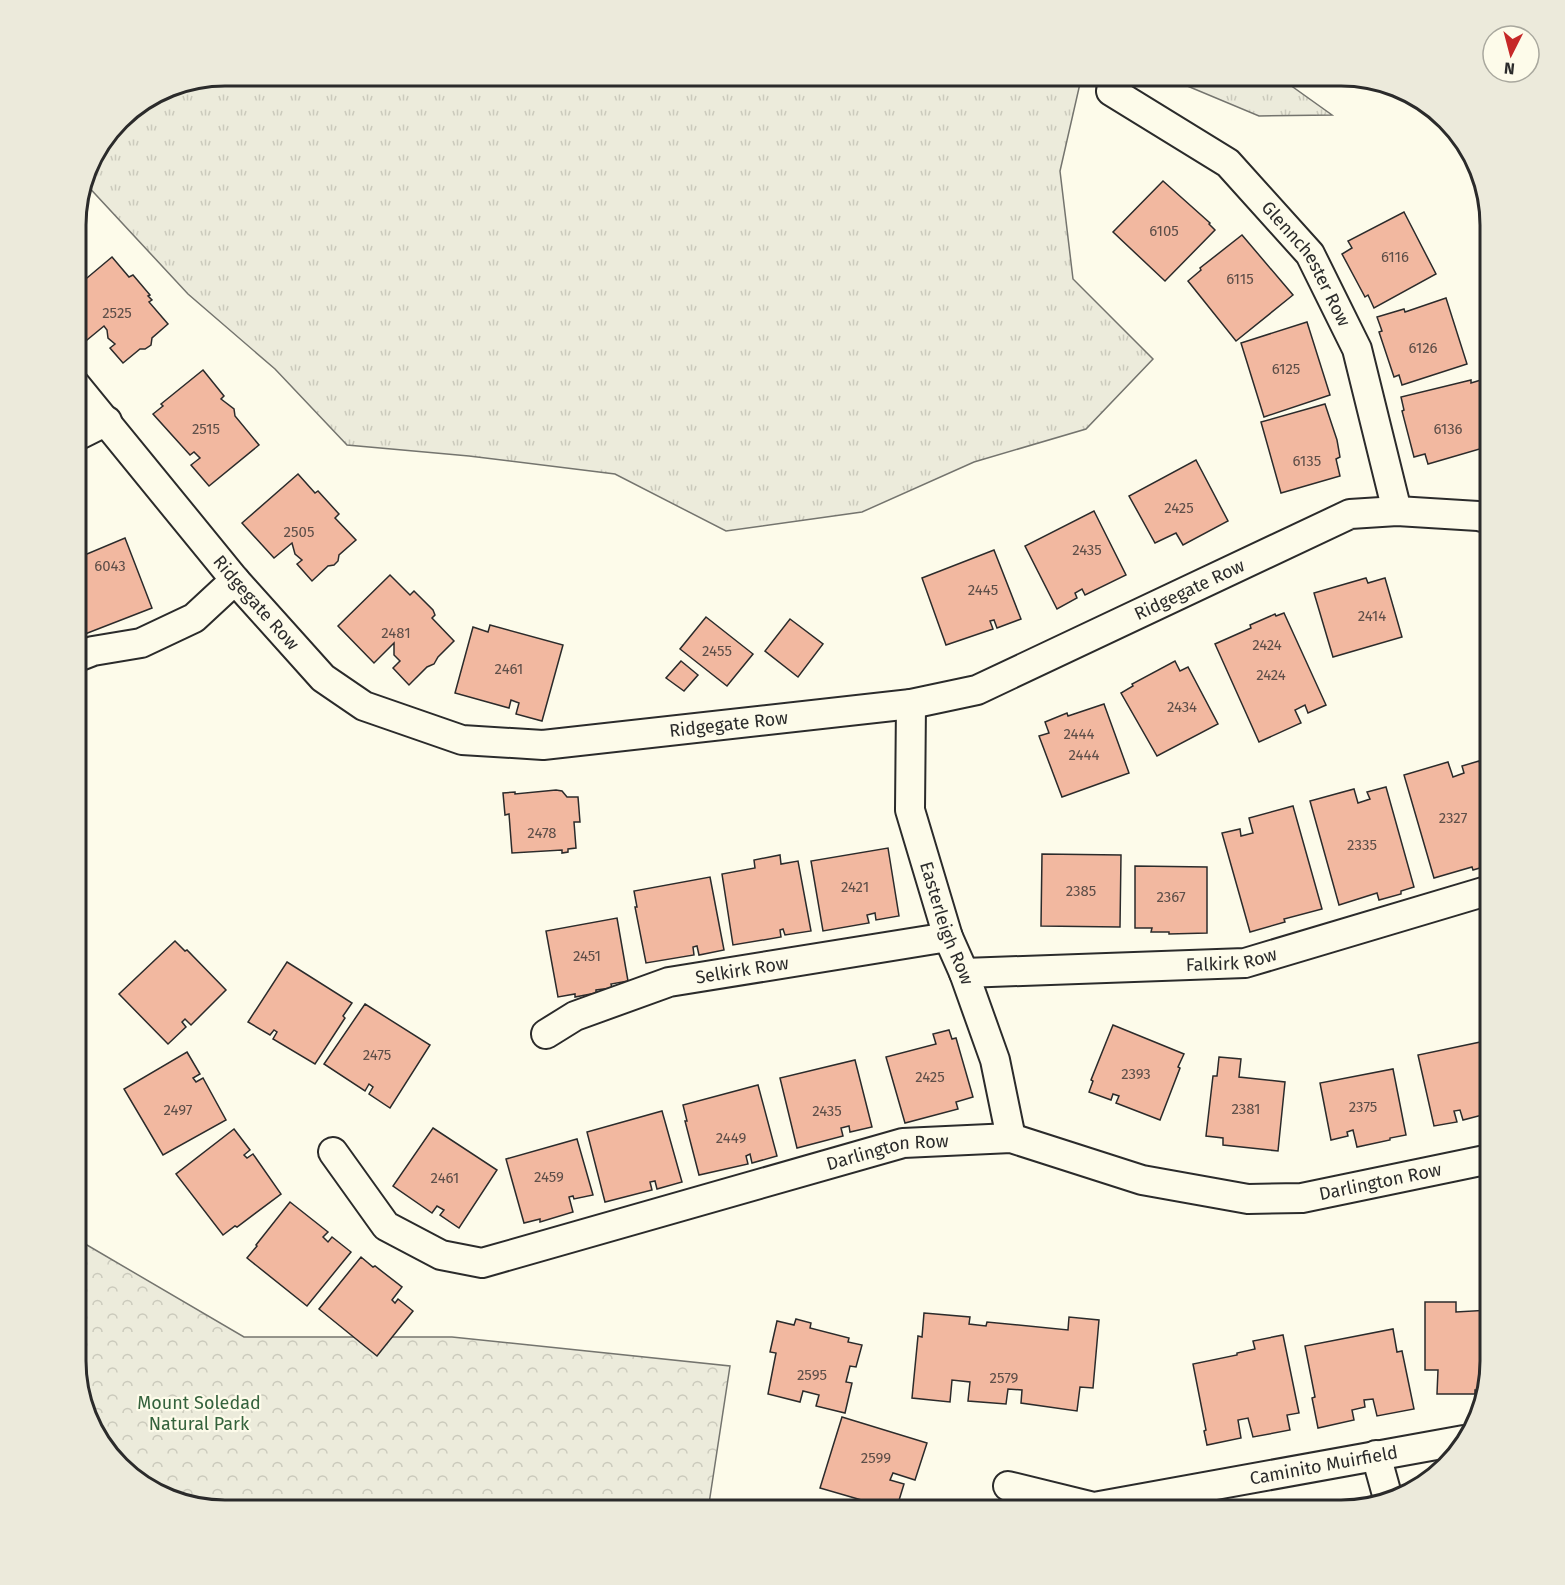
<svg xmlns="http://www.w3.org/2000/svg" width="1565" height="1585" viewBox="0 0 1565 1585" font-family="'Fira Sans',sans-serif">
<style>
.grass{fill:url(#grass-tufts);stroke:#74746e;stroke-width:1.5}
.forest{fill:url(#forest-crowns);stroke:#74746e;stroke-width:1.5}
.building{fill:#f2b8a0;stroke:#2b2b2b;stroke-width:1.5}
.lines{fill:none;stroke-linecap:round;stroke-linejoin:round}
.minor-casing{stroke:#2b2b2b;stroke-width:32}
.minor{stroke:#fdfbea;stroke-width:28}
.labels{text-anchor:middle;stroke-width:4.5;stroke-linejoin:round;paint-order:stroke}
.number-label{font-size:15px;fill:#5d4e48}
.street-label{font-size:18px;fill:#2b2b2b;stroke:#fdfbea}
.park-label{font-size:18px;fill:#34623c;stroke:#fdfbea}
.rim{fill:none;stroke:#2b2b2b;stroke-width:3}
</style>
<defs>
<pattern id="grass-tufts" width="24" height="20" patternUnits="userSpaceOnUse" patternTransform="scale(1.5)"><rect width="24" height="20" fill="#ecebdb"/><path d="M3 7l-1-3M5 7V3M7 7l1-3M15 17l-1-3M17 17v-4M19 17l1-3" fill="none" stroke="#cbcabc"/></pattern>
<pattern id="forest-crowns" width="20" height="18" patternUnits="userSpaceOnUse" patternTransform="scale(1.5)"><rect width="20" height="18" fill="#ecebdb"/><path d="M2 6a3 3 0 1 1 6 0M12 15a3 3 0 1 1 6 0" fill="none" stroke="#cbcabc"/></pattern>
</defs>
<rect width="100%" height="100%" fill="#fdfbea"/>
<g class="grass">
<polygon points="225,75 1096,75 1081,79 1060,171 1073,279 1153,359 1086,429 974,462 862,512 726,531 615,474 469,456 347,445 275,369 188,294 84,182 91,158 126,112 168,86"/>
<polygon points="1161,75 1276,75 1332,115 1259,116"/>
</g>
<polygon class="forest" points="75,1238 244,1337 452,1337 730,1366 708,1510 225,1510 159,1495 112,1459 83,1409 75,1360"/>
<g class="building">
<polygon points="1163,181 1210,223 1209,224 1215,230 1165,281 1113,232"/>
<polygon points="1404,212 1436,274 1374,308 1368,295 1365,297 1342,254 1352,248 1348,241"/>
<polygon points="1242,235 1293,295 1236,341 1188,281 1201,270 1200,268"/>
<polygon points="112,257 129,277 133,275 150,295 148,296 152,300 149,302 168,324 152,338 151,345 145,349 140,349 123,363 110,348 115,344 108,338 107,330 104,326 87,340 75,327 75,288"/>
<polygon points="1446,298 1467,364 1402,385 1399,375 1394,377 1379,332 1382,331 1377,317 1404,309 1405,312"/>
<polygon points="1307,322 1330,395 1264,417 1241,343"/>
<polygon points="203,370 224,396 221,399 234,409 235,416 259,445 209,486 191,465 200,458 194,452 190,455 153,414 163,406 161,404"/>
<polygon points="1471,380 1471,383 1481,380 1490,412 1490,446 1428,464 1425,454 1414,457 1402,411 1404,410 1401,397"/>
<polygon points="1325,404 1337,440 1340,457 1336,459 1340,476 1281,493 1261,422"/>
<polygon points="1196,460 1228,521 1183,545 1176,533 1155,543 1129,496"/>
<polygon points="298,474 315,493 318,491 339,514 335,518 356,540 339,555 338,561 334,565 328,566 312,581 297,564 302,560 295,554 292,543 274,558 242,523"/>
<polygon points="1094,511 1126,575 1085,595 1082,589 1075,593 1077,598 1057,609 1025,546"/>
<polygon points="125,538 152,608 85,634 75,610 75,559"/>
<polygon points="994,550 1021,619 997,628 994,620 990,621 993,629 946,645 922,578"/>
<polygon points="390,575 410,595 414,591 433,610 435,615 432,618 454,641 438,657 434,664 427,667 409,685 393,668 400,661 394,655 394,643 374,663 338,626"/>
<polygon points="1366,578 1368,583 1385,578 1402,637 1333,657 1314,593"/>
<polygon points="1284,613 1326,705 1308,713 1305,705 1295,710 1301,723 1259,742 1215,644 1251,628 1250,625 1275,614 1276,616"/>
<polygon points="706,617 753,654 727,686 680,649"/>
<polygon points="790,619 823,644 798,677 765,651"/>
<polygon points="490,625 563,645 542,721 516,714 519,703 511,700 509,708 455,693 473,627 488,632"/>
<polygon points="681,661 698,675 684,691 666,678"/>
<polygon points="1175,661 1180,671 1188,667 1218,724 1157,756 1121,693 1133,686 1132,684"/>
<polygon points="1104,704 1129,773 1062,797 1039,736 1049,733 1045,722 1067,713 1068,716"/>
<polygon points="1479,761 1490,797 1490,865 1473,870 1472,867 1434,878 1404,775 1448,762 1453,777 1464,773 1462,766"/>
<polygon points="1386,787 1414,887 1401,891 1401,894 1379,900 1377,893 1339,905 1310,801 1354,789 1358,803 1370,799 1367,792"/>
<polygon points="556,790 562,791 567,797 578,797 580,822 574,822 576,848 568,849 568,852 562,853 562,850 512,853 509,814 505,815 503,793 515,792 515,794"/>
<polygon points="1293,806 1322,909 1284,919 1285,922 1250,932 1222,833 1240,829 1241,836 1253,833 1249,818"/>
<polygon points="888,848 899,916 876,920 875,913 867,915 869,923 823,931 811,861"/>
<polygon points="1042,854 1121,855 1120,927 1041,926"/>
<polygon points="780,855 781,864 798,861 811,931 785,935 783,929 780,930 781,937 733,945 722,874 755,868 754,860"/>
<polygon points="1135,866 1207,867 1207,933 1169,934 1169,932 1151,932 1152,928 1135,928"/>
<polygon points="710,877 724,950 699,955 697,946 693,947 694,955 646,963 635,907 637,907 634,891"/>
<polygon points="617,918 628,981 611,984 612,988 596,990 596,993 575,997 575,994 558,997 546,931"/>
<polygon points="175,941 185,951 187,950 226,990 191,1025 185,1019 182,1022 186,1027 168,1044 119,994"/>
<polygon points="287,962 352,1003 343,1016 345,1018 315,1064 273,1039 277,1032 274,1030 270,1035 248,1022"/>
<polygon points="365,1004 430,1045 390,1108 369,1094 373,1087 369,1084 365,1091 324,1064"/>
<polygon points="1113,1025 1184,1054 1178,1067 1180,1068 1160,1120 1116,1103 1119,1096 1113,1094 1111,1100 1089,1092 1093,1081 1091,1080"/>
<polygon points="949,1030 952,1039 956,1038 973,1097 956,1102 958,1109 905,1123 886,1057 936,1044 933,1034"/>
<polygon points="1490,1040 1490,1113 1463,1120 1460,1110 1454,1111 1457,1122 1434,1126 1418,1055"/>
<polygon points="187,1052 200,1074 193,1078 196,1082 203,1078 226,1120 163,1155 124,1089"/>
<polygon points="1219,1057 1241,1059 1239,1077 1285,1082 1278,1151 1223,1145 1223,1138 1206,1136 1213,1076 1217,1076"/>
<polygon points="855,1060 872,1127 850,1132 849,1126 841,1128 843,1136 797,1148 780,1078"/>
<polygon points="1393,1069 1406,1135 1390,1138 1390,1140 1357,1147 1353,1130 1347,1132 1348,1136 1331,1140 1320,1083"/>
<polygon points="758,1085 777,1156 752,1163 750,1154 746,1156 748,1164 699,1175 685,1121 687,1121 683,1105"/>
<polygon points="662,1111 682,1182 657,1189 655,1181 650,1182 652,1190 605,1202 587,1132"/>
<polygon points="433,1128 497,1170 459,1228 440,1215 444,1210 437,1206 432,1213 393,1186"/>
<polygon points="234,1129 250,1150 244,1155 247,1158 253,1154 281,1194 237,1227 235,1226 223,1235 176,1174"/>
<polygon points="577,1139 593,1195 574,1199 573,1196 569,1197 573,1212 540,1222 540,1219 524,1223 506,1159"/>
<polygon points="290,1202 328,1232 323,1237 328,1242 332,1237 351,1252 307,1306 247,1258 257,1246 256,1245"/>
<polygon points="361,1257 373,1267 375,1266 402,1287 392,1300 395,1303 398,1299 413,1311 377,1356 319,1309"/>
<polygon points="1425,1302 1456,1302 1456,1312 1490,1310 1490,1360 1483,1390 1475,1390 1475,1394 1437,1394 1438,1370 1425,1370"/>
<polygon points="924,1313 970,1317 969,1324 986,1326 987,1322 1068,1330 1069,1317 1099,1320 1093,1388 1080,1387 1077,1411 1021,1403 1022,1390 1008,1389 1006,1404 968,1401 970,1382 952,1380 950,1402 912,1398 918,1336 922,1337"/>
<polygon points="796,1319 811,1323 810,1328 849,1338 848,1342 862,1345 856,1367 850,1366 846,1382 852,1383 845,1413 816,1406 819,1395 803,1391 800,1402 768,1394 776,1353 770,1352 777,1321 794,1325"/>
<polygon points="1393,1329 1397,1352 1402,1351 1414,1409 1377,1416 1373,1399 1364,1400 1365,1407 1352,1410 1354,1420 1318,1428 1312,1398 1315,1397 1305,1346"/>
<polygon points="1283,1335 1299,1413 1287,1415 1290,1430 1253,1437 1248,1418 1238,1420 1241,1438 1207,1445 1204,1431 1206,1430 1193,1364 1237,1355 1237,1353 1255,1349 1253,1341"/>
<polygon points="842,1417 927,1443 915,1480 893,1473 890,1480 904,1484 896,1510 820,1488"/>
</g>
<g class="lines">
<defs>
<g id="minor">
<path id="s1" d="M1111,91L1228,163L1310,254L1357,349L1397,511"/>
<path id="s2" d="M75,384L235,580L323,678L364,706L462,740L543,745L911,704L977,690L1350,514L1397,511L1478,516L1490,519"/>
<polyline points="75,437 107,421"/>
<polyline points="75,658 93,651 141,643 194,618 235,580"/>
<path id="s3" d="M911,704L910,810L948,937L964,973L995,1060L1011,1138"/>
<path id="s4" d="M964,973L1245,963L1490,890"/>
<path id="s5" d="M546,1034L575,1016L669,982L948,937"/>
<path id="s6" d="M333,1152L386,1226L441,1255L482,1263L903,1143L1011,1138L1142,1180L1248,1199L1302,1198L1490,1159"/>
<polyline points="1376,1455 1389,1502"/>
<path id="s7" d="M1008,1486L1094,1507L1464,1440"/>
</g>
</defs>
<use href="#minor" class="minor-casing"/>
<use href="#minor" class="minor"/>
</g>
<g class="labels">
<g class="number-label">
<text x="1164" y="236">6105</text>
<text x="1395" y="262">6116</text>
<text x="1240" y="284">6115</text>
<text x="117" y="318">2525</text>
<text x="1423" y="353">6126</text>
<text x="1286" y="374">6125</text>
<text x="206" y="434">2515</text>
<text x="1448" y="434">6136</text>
<text x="1307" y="466">6135</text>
<text x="1179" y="513">2425</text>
<text x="299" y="537">2505</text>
<text x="1087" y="555">2435</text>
<text x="110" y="571">6043</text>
<text x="983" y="595">2445</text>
<text x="1372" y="621">2414</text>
<text x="396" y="638">2481</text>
<text x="1267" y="650">2424</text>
<text x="717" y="656">2455</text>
<text x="509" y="674">2461</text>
<text x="1271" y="680">2424</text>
<text x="1182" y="712">2434</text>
<text x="1079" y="739">2444</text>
<text x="1084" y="760">2444</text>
<text x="1453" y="823">2327</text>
<text x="542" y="838">2478</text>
<text x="1362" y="850">2335</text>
<text x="855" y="892">2421</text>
<text x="1081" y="896">2385</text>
<text x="1171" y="902">2367</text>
<text x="587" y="961">2451</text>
<text x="377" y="1060">2475</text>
<text x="1136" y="1079">2393</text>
<text x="930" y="1082">2425</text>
<text x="1363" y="1112">2375</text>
<text x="1246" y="1114">2381</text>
<text x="178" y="1115">2497</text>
<text x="827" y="1116">2435</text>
<text x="731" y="1143">2449</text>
<text x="549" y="1182">2459</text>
<text x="445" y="1183">2461</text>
<text x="812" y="1380">2595</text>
<text x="1004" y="1383">2579</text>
<text x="876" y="1463">2599</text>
</g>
<g class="street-label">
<text dy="6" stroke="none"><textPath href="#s1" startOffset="266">Glennchester Row</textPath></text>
<text dy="6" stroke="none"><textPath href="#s2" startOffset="1292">Ridgegate Row</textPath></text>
<text dy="6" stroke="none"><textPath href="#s2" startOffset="284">Ridgegate Row</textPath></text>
<text dy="6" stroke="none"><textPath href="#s2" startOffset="806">Ridgegate Row</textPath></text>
<text dy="6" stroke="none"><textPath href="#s3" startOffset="225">Easterleigh Row</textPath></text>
<text dy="6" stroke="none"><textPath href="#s4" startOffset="268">Falkirk Row</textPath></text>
<text dy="6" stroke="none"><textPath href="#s5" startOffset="208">Selkirk Row</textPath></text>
<text dy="6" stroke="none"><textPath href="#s6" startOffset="616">Darlington Row</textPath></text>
<text dy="6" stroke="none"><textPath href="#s6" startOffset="1120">Darlington Row</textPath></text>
<text dy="6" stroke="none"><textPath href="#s7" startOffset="322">Caminito Muirfield</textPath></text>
</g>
<g class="park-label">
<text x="199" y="1409">Mount Soledad<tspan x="199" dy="21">Natural Park</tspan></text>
</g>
</g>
<path d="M0 0H1565V1585H0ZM225 86H1341A139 139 0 0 1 1480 225V1361A139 139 0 0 1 1341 1500H225A139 139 0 0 1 86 1361V225A139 139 0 0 1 225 86Z" fill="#eceadb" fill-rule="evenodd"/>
<path class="rim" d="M225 86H1341A139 139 0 0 1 1480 225V1361A139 139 0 0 1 1341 1500H225A139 139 0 0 1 86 1361V225A139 139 0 0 1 225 86Z"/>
<g transform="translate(1511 54) rotate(186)"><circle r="28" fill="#fdfbea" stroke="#a9a89e" stroke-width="1.5"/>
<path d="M0-4.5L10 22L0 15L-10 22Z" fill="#c62828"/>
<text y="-9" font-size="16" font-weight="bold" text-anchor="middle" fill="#2b2b2b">N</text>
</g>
</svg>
